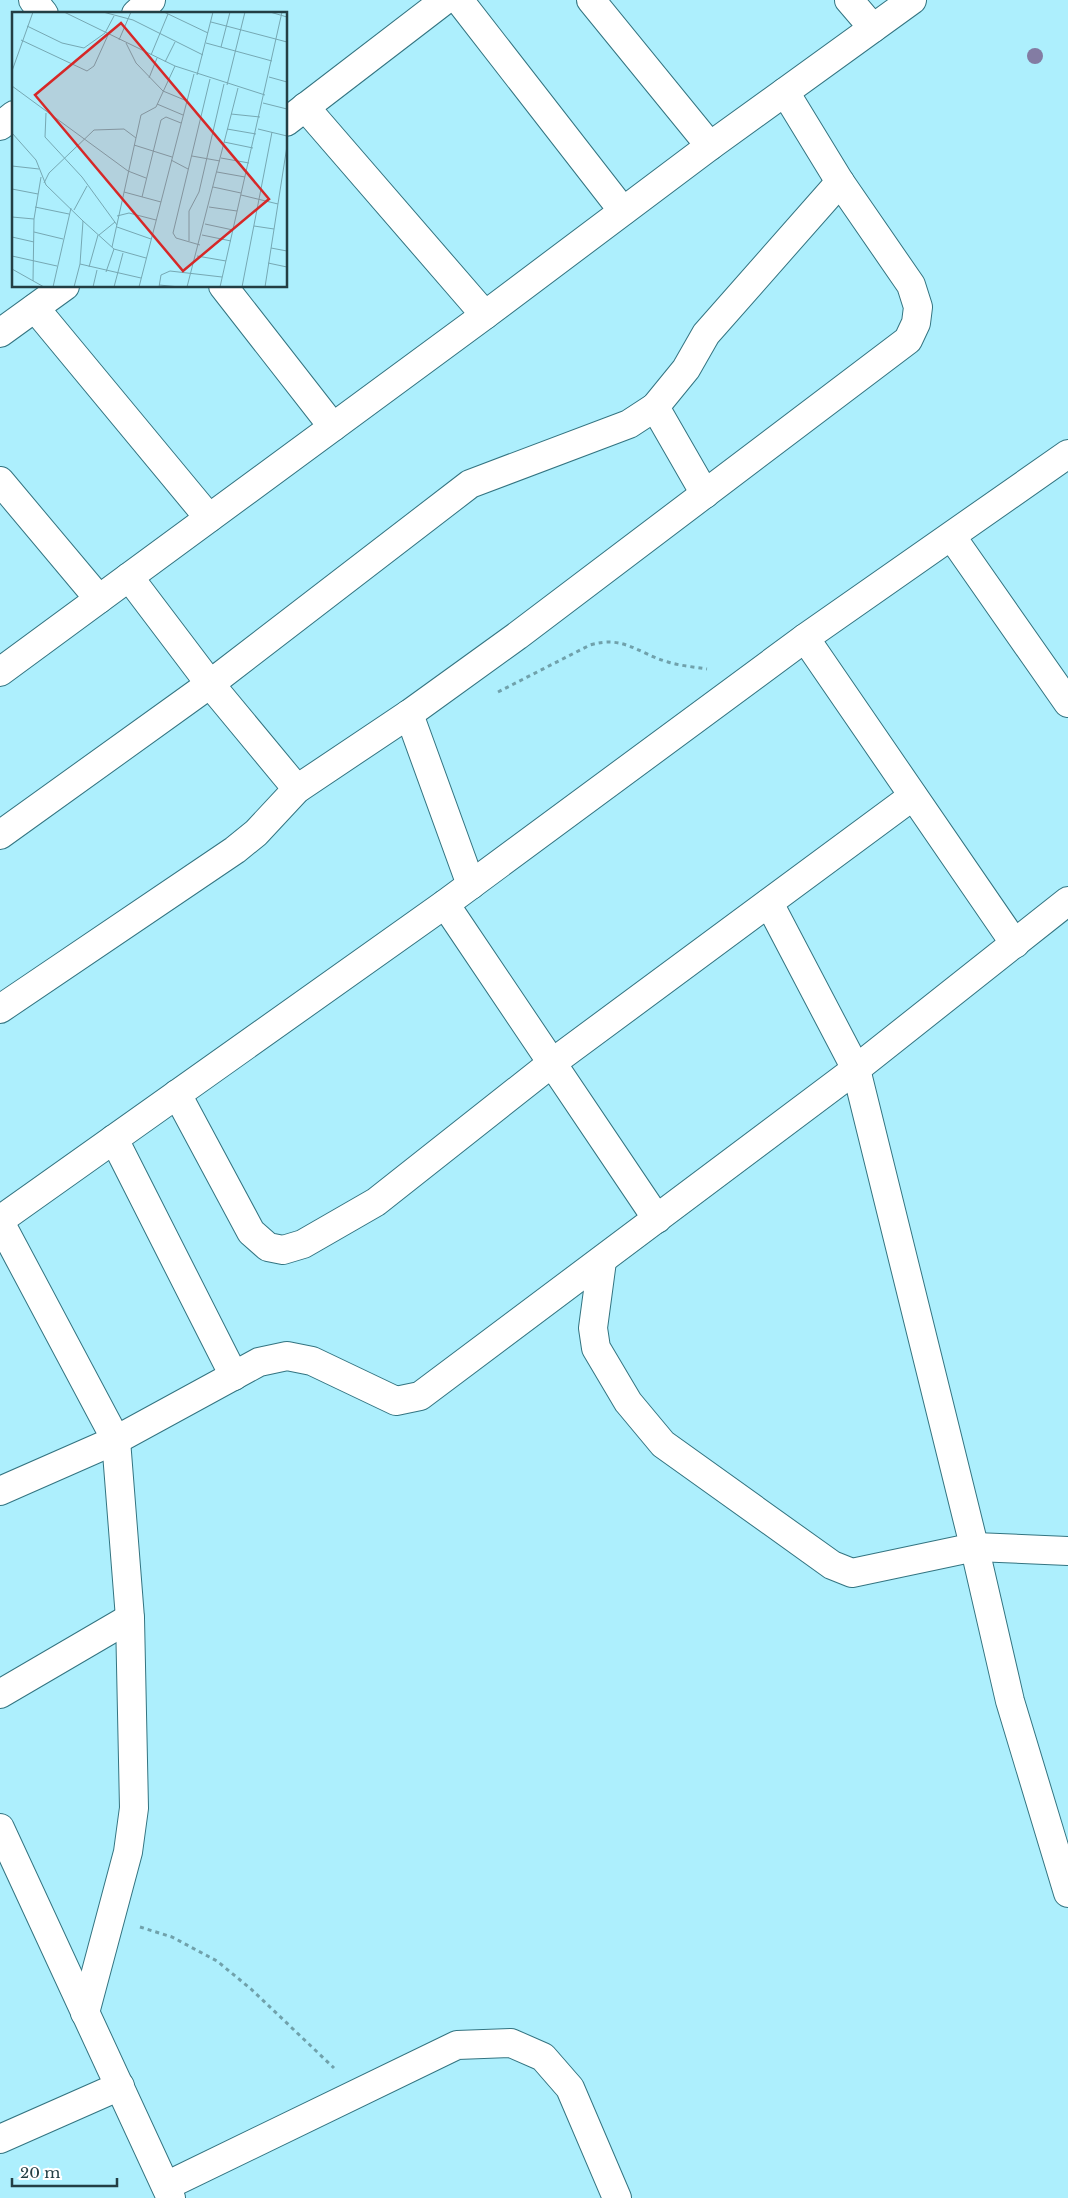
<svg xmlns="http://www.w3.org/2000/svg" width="1068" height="2198" viewBox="0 0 1068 2198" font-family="'Libre Baskerville',serif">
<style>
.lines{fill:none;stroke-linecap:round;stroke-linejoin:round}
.minor-casing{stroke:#337481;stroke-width:30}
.path{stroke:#70a1ab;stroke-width:3;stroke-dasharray:4 4;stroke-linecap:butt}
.minor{stroke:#fff;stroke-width:28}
.tree{fill:#837ca3}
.inset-road{fill:none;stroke:#76a8b3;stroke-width:1}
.view{fill:#d62828;fill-opacity:0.15;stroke:#d62828;stroke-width:2.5}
.inset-edge{fill:none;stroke:#233e44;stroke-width:2.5}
</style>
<rect width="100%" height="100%" fill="#adeffd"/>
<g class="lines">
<defs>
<g id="minor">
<polyline points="33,0 44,14"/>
<polyline points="459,0 623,211"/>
<polyline points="591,0 710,146"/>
<polyline points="849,0 873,28"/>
<polyline points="136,14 151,0"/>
<polyline points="305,107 485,315"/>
<polyline points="286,122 445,0"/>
<polyline points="0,126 14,115"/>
<polyline points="223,286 333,427"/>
<polyline points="35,308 209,518"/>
<polyline points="0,333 65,286"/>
<polyline points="655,407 705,494"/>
<polyline points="0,481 99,599"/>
<polyline points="952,537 1068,703"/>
<polyline points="129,577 210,684 297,789"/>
<polyline points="805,638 1015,944"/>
<polyline points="0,672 485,315 710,146 912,0"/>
<polyline points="409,714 471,885"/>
<polyline points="0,835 210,684 470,484 629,424 655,407 686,369 706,334 840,182"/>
<polyline points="769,903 856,1069 977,1558 1010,1701 1068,1893"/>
<polyline points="445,904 657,1219"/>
<polyline points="0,1009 235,850 256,833 297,789 409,714 517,636 908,340 916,323 918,307 911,285 840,182 785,92"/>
<polyline points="177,1094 251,1232 268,1247 283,1250 303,1244 376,1202 552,1063 913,796"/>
<polyline points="114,1139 234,1376"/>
<polyline points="0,1220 445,904 805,638 1068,454"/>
<polyline points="0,1222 116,1440 130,1618 134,1808 128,1852 85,2013"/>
<polyline points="602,1261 593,1328 596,1348 628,1402 663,1444 832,1565 852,1573 975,1547 1068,1551"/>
<polyline points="0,1491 116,1440 259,1362 287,1356 312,1361 396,1401 420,1396 856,1069 1068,901"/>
<polyline points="0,1694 130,1618"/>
<polyline points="0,1828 171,2198"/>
<polyline points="0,2139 120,2086"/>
<polyline points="166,2186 457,2045 511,2043 543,2057 570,2088 617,2198"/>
</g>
</defs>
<use href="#minor" class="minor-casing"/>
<g class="path">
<path d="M498,692L590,645C624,635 637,653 668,662C681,666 695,667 707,669"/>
<polyline points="140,1927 172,1937 217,1961 251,1989 334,2068"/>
</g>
<use href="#minor" class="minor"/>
</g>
<circle class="tree" cx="1035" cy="56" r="8"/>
<g transform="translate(12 12)">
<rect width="275" height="275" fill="#adeffd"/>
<path class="inset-road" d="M52,0L163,54L253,83M91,0L121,8L191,43M152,0L196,21M258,0L275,5M199,10L275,30M15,14L50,31L72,36L93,21L102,4M9,28L75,59L82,54L96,23M107,28L119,0M114,31L124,51L151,79L175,89M194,31L260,49M209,35L218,0M139,43L156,2M153,50L163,30M0,59L21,0M185,63L201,0M257,65L275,70M137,66L145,46M215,73L233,0M0,74L116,159L134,166M251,91L275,97M145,92L171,103M34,101L33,125L70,165L105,213M219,102L248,105M215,117L244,122M246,117L275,124M0,121L24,148L34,173L71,209L102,237L134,246M212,130L241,136M122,133L160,145M180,144L208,149M209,146L237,151M159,148L176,157M0,154L27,157M205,160L233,165M32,171L37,161L82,118L112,117L124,126M201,175L229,181M0,177L26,182M112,180L149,190M229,183L266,192M130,185L149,108L154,105L169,111M23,195L57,202M197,195L225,199M62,198L75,174M105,204L117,201L144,208M0,205L22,207M193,212L221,218M242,214L262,217M105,215L139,227M22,220L51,227M87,223L103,210M190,223L219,229M0,225L22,230M177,229V199L187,180L212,72M188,233L164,226L161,221L198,67M100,235L129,103L144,95L163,54M259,236L275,239M0,244L45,254M185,244L214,249M256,251L275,255M68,252L129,266M77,255L86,223M0,257L32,275M94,260L102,237M21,269L22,207L29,165M147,273L168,275M41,275L59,196M62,275L68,252L71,209M81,275L85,258M102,275L111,241M127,275L182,62M147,275L149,263L158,259L210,265M175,275L226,76M208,275L270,0M230,275L260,120M253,275L275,134"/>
<path class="view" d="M109,11L257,187L171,259L23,83Z"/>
<rect width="275" height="275" class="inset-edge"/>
</g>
<path d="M12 2178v8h105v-8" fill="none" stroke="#233e44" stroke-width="2.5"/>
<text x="20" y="2178" font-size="15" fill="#233e44" stroke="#ffffff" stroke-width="4" paint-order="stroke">20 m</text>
</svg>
